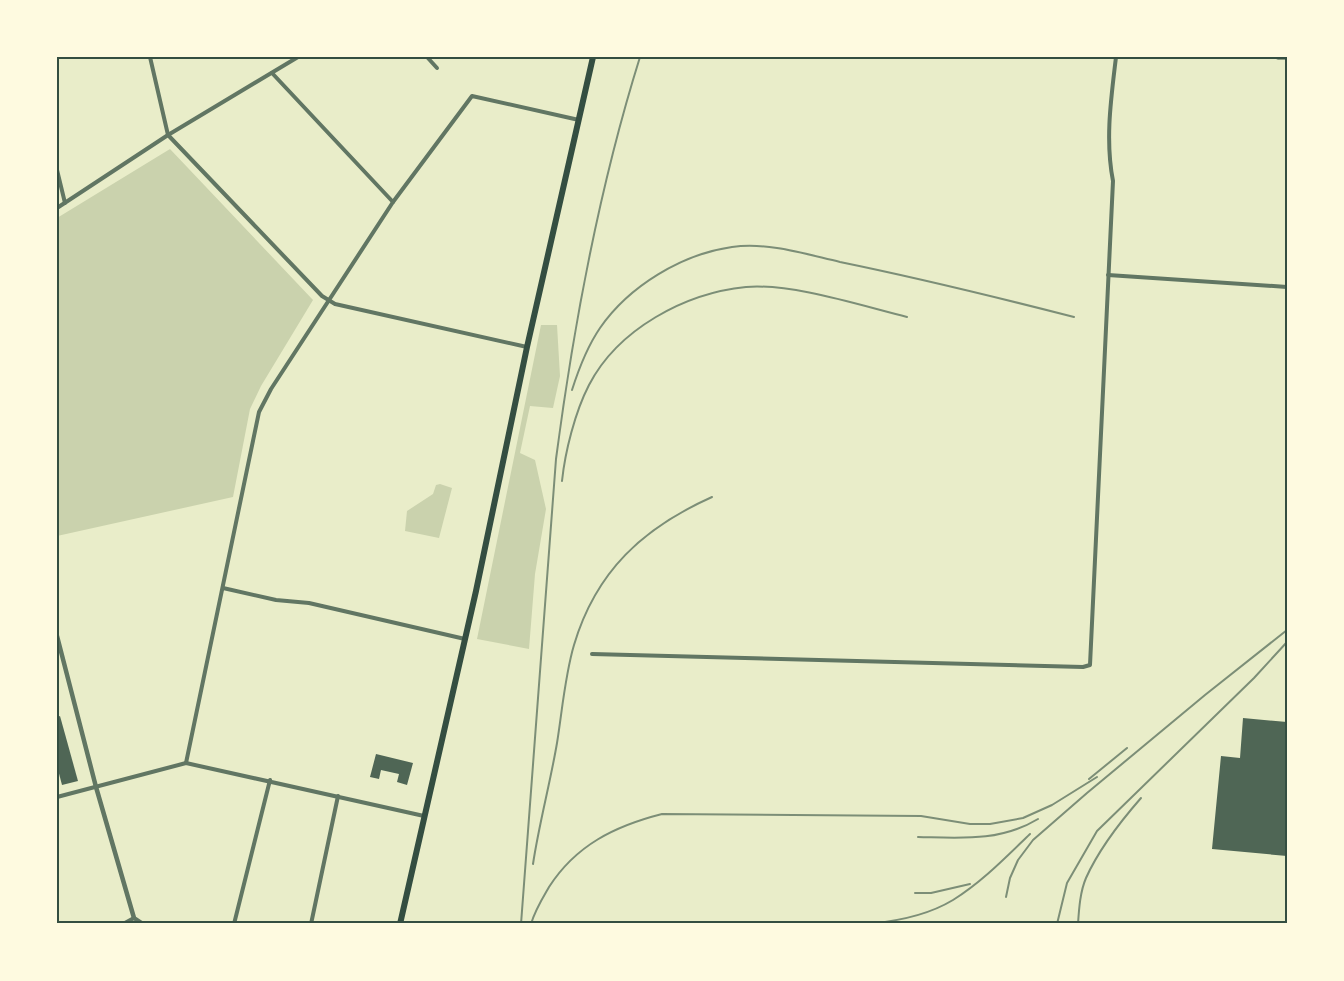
<svg xmlns="http://www.w3.org/2000/svg" width="1344" height="981" viewBox="0 0 1344 981" font-family="'Open Sans',sans-serif">
<style>
.green{fill:#cad2ad}
.building{fill:#4f6655}
.lines{fill:none;stroke-linecap:round;stroke-linejoin:round}
.minor{stroke:#617663;stroke-width:4}
.tertiary{stroke:#617663;stroke-width:4.5}
.secondary{stroke:#344e41;stroke-width:5}
.primary{stroke:#344e41;stroke-width:6}
.rail{stroke:#7c8e77;stroke-width:2}
.neatline{fill:none;stroke:#344e41;stroke-width:2}
</style>
<rect width="100%" height="100%" fill="#e9edc9"/>
<g class="green">
<polygon points="170,149 313,300 261,386 250,409 233,497 57,536 57,218"/>
<polygon points="541,325 557,325 560,376 553,408 530,406 520,453 535,460 546,509 535,574 529,649 477,639"/>
<polygon points="440,484 452,488 439,538 405,531 407,511 433,494 436,485"/>
</g>
<g class="building">
<polygon points="60,716 78,781 62,785 57,766 57,717"/>
<polygon points="1243,718 1287,722 1287,856 1212,849 1221,756 1240,758"/>
<polygon points="376,754 413,763 407,785 397,782 399,774 381,770 379,779 370,777"/>
</g>
<g class="lines">
<g class="minor">
<polyline points="150,57 168,135 322,296 335,304 527,347"/>
<polyline points="427,57 437,68"/>
<polyline points="272,73 393,202"/>
<polyline points="57,170 65,203"/>
<polyline points="57,208 168,135 298,57"/>
<polyline points="1108,275 1287,287"/>
<polyline points="223,588 276,600 309,603 465,639"/>
<path d="M592,654L1083,667L1090,665L1113,181C1105,140 1111,99 1116,57"/>
<polyline points="186,763 259,412 271,389 393,202 472,96 579,120"/>
<polyline points="57,797 186,763 424,816"/>
<polyline points="123,924 134,918"/>
<polyline points="234,924 270,780"/>
<polyline points="311,924 338,796"/>
</g>
<polyline class="tertiary" points="57,636 96,787 134,918 143,924"/>
<polyline class="secondary" points="1278,57 1287,57"/>
<polyline class="primary" points="400,924 476,591 527,347 593,57"/>
<g class="rail">
<path d="M572,390C579,368 587,347 600,328C629,286 682,254 732,247C768,242 805,254 840,262C918,278 996,297 1074,317"/>
<path d="M562,481C565,452 575,412 589,385C618,329 685,293 746,287C792,283 862,306 907,317"/>
<polyline points="1089,779 1127,748"/>
<path d="M918,837C960,838 1000,842 1038,819"/>
<path d="M533,864C539,824 550,784 557,743C562,712 565,675 574,645C596,571 643,528 712,497"/>
<polyline points="915,893 931,893 970,884"/>
<polyline points="1006,897 1010,878 1018,860 1033,840 1087,793 1205,695 1287,630"/>
<path d="M745,922C810,923 895,935 953,900C982,882 1006,857 1030,834"/>
<path d="M521,924L556,459C574,322 599,188 640,57"/>
<path d="M531,924C535,910 542,899 549,887C576,845 615,826 662,814L921,816L970,824H990L1023,818L1052,805L1097,777"/>
<polyline points="1057,924 1067,883 1097,831 1254,678 1287,642"/>
<path d="M1078,924C1079,909 1080,892 1086,878C1099,849 1120,822 1141,798"/>
</g>
</g>
<rect width="1344" height="981" fill="none" stroke="#fefae0" stroke-width="117"/>
<rect x="58" y="58" width="1228" height="864" class="neatline"/>
</svg>
